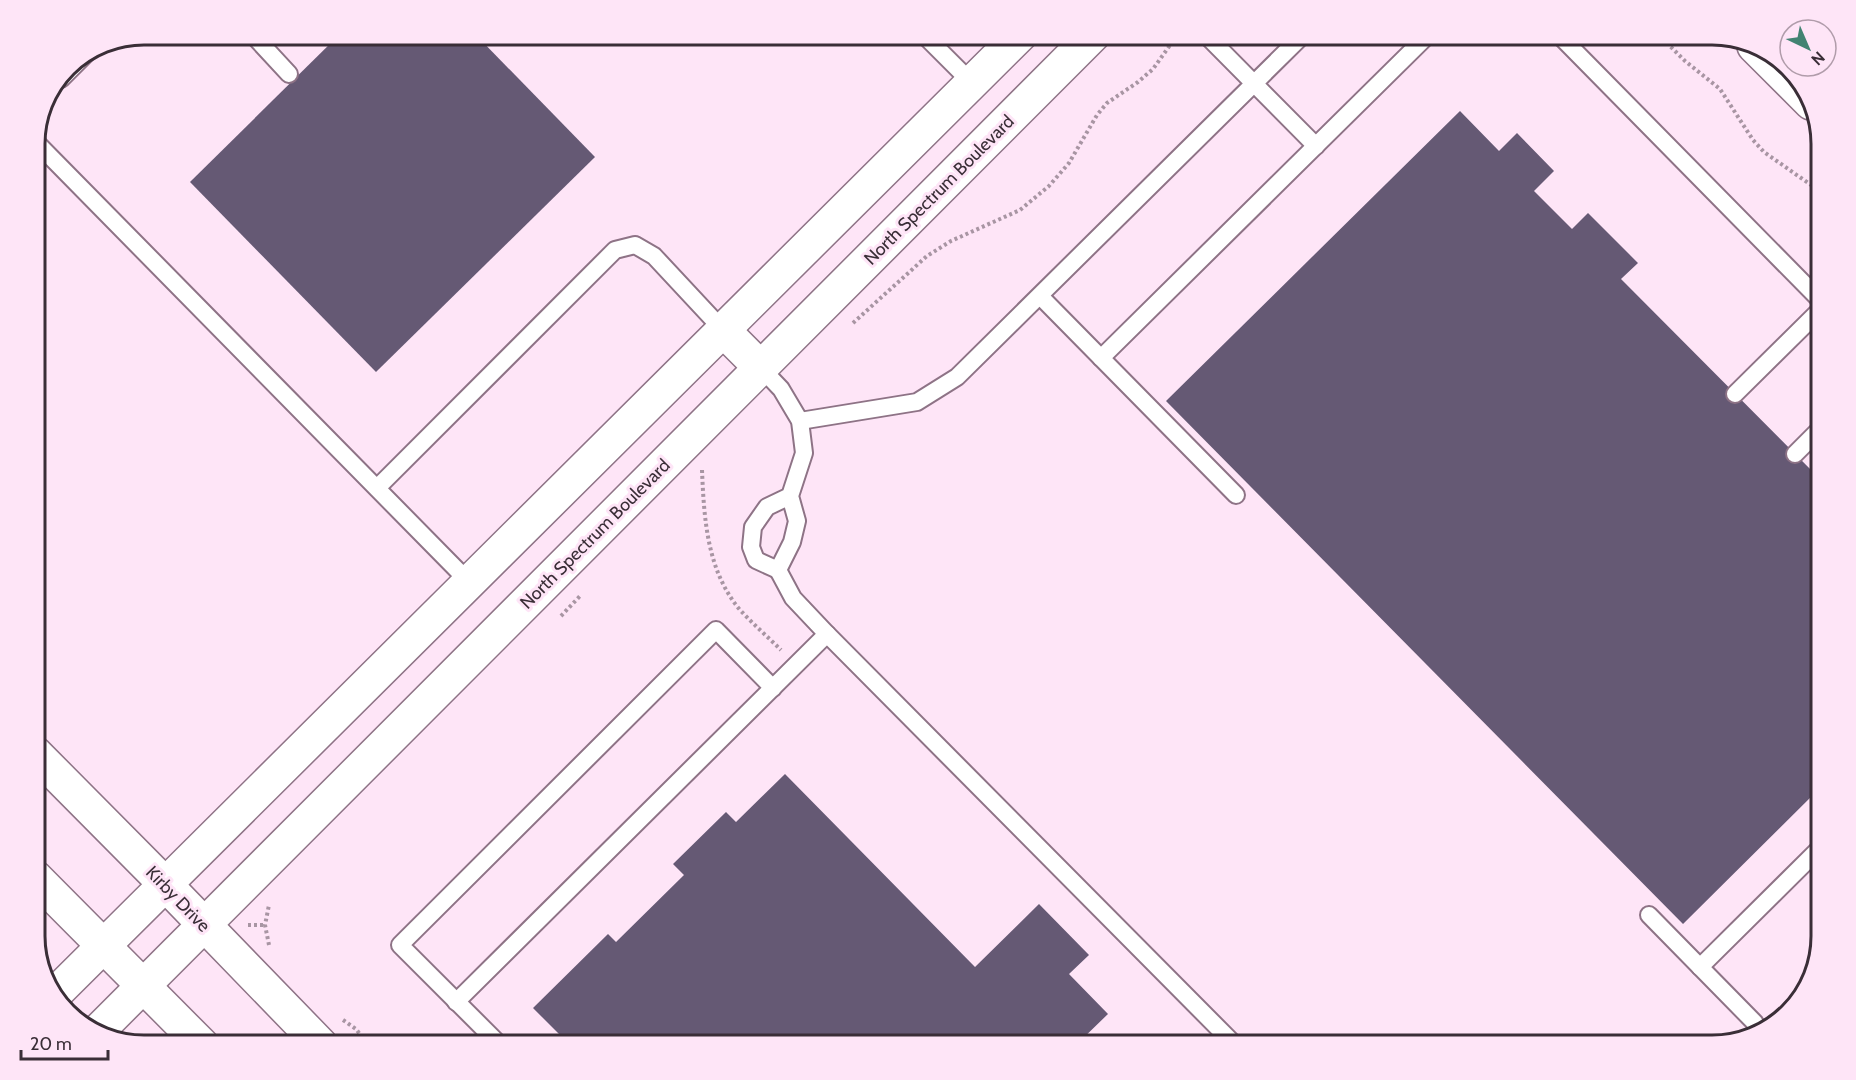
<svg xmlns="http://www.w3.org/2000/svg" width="1856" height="1080" viewBox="0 0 1856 1080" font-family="Cabin,sans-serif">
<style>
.building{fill:#655974}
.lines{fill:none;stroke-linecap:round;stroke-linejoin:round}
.lane-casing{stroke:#8e7386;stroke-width:20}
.street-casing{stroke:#8e7386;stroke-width:36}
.secondary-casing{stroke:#8e7386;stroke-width:36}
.path{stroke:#a895a3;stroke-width:4;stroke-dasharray:3 3;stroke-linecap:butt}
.lane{stroke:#fff;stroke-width:16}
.street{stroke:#fff;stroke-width:33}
.secondary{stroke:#fff;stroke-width:33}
.labels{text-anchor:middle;stroke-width:6;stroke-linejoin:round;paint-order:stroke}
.street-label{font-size:18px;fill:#3a2e37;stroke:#fee5f7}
.rim{fill:none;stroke:#3a2e37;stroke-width:3}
</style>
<rect width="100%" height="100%" fill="#fee5f7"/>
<g class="building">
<polygon points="340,34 475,34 595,157 376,372 190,182"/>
<polygon points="1460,111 1499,151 1517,133 1554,171 1534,191 1572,229 1588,213 1638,263 1621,279 1821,480 1821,787 1683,924 1166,401"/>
<polygon points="785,774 975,967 1039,904 1089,955 1069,974 1108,1014 1076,1045 570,1045 533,1008 608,934 616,942 684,875 673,864 726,812 736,822"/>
</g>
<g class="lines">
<defs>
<g id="lane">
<polyline points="252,34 289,74"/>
<polyline points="923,34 972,83"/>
<polyline points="1205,34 1316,146"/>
<polyline points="1558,34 1821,301"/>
<polyline points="61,79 88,52"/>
<polyline points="35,141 469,582"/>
<polyline points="1040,296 1236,495"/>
<polyline points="1101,358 1429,34"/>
<polyline points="761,368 781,389 800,421 804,453 790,496 797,521 792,542 778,570 756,560 751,547 753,527 767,507 790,496"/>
<polyline points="1735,394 1821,309"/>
<polyline points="800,421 917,402 957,377 1304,34"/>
<polyline points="1795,454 1821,428"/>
<polyline points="377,488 615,250 635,245 654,256 723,330"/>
<polyline points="778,570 793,598 827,634 1235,1045"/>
<polyline points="1649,915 1755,1023"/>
<polyline points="1700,967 1821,847"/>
<polyline points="456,1002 827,634"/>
<polyline points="500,1045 400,945 716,630 773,688"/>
</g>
<polyline id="street" points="1754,46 1811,103"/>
<g id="secondary">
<polyline points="723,330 761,368"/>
<polyline points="35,753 165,884 321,1045"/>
<polyline points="35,877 202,1045"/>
<polyline points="53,996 1021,34"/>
<polyline points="96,1033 1094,34"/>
</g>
</defs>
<use href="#lane" class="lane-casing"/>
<use href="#street" class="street-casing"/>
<use href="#secondary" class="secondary-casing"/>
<g class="path">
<polyline points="1658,34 1685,61 1720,89 1753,140 1764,152 1821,192"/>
<polyline points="853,323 927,256 951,241 1020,210 1049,186 1069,163 1097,115 1107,103 1138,82 1153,69 1178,34"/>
<path d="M702,470C704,519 707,572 741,611C754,625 768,637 781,650"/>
<polyline points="561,616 581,595"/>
<polyline points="248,925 265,925"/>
<polyline points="269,945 265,925 269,905"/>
<polyline points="343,1020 356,1029 368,1045"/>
</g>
<use href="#lane" class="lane"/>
<use href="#street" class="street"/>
<use href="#secondary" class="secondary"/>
</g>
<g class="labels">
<g class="street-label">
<text transform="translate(939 190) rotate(-45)" y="6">North Spectrum Boulevard</text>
<text transform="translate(595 534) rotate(-45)" y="6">North Spectrum Boulevard</text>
<text transform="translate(178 899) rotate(46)" y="6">Kirby Drive</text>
</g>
</g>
<path d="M0 0H1856V1080H0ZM144 45H1712A99 99 0 0 1 1811 144V936A99 99 0 0 1 1712 1035H144A99 99 0 0 1 45 936V144A99 99 0 0 1 144 45Z" fill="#fee5f7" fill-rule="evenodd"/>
<path class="rim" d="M144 45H1712A99 99 0 0 1 1811 144V936A99 99 0 0 1 1712 1035H144A99 99 0 0 1 45 936V144A99 99 0 0 1 144 45Z"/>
<g transform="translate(1808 48) rotate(136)"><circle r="28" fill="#fee5f7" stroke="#b09caa" stroke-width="1.5"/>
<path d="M0-4.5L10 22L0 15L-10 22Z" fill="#428372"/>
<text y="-9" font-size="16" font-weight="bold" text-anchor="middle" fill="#3a2e37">N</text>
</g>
<path d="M21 1050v9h87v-9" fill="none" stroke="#3a2e37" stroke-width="3"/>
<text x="30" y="1050" font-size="18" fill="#3a2e37" stroke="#fee5f7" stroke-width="4.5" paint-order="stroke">20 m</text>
</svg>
